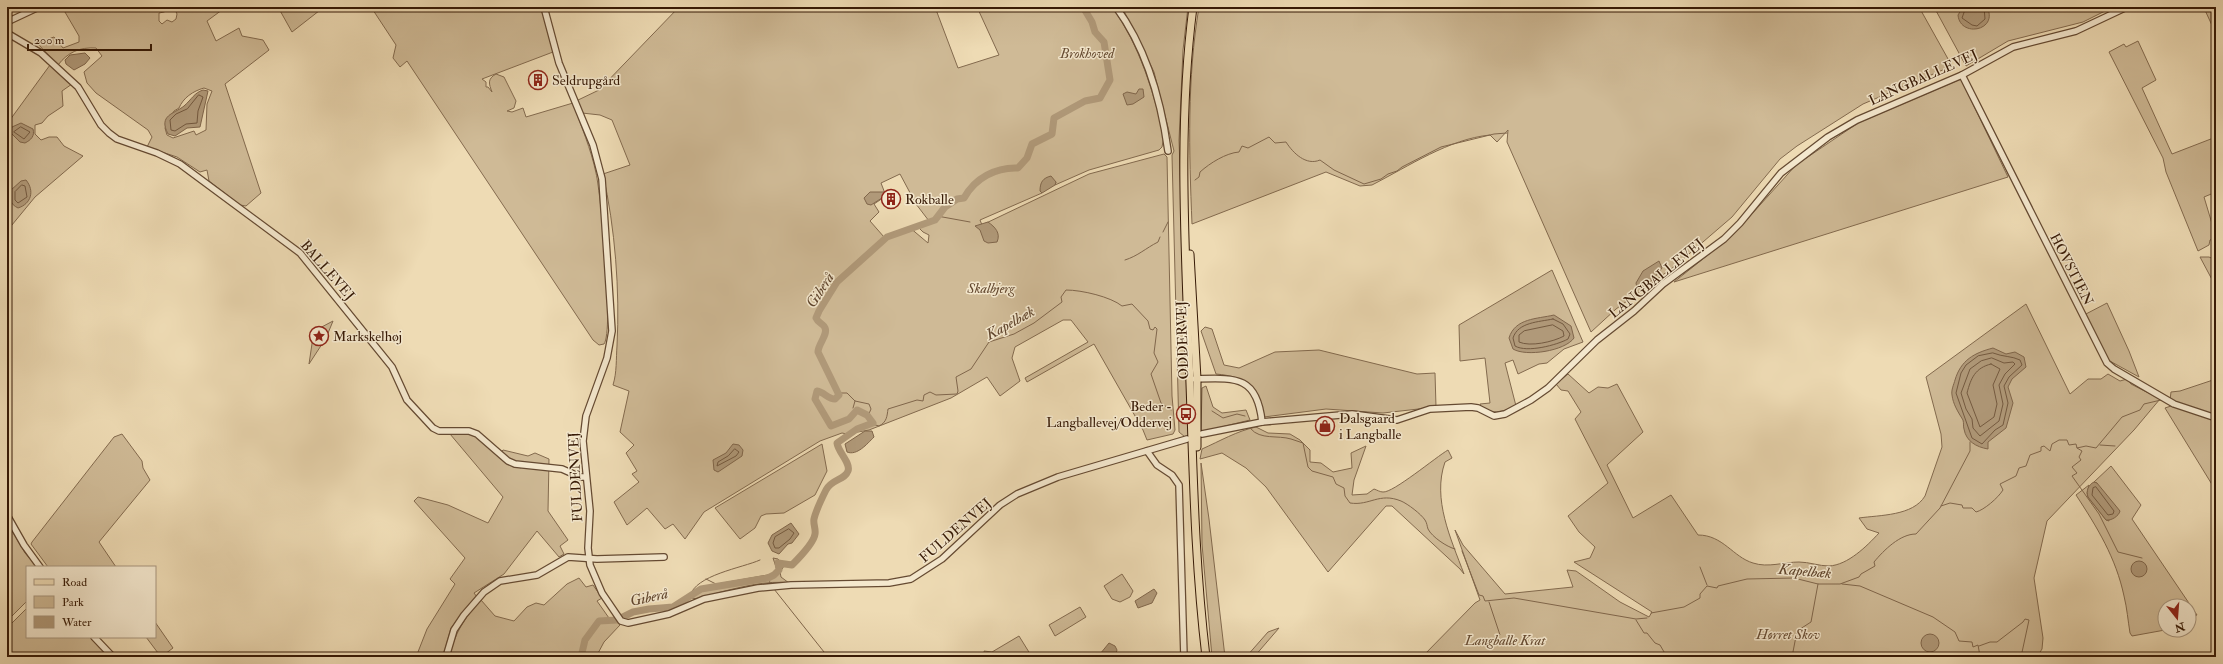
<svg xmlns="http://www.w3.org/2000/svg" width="2223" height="664" viewBox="0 0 2223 664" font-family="'IM FELL Double Pica',serif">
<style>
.green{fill:#cfba96;stroke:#836a4e;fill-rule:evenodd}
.water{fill:#b09979;stroke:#80664b}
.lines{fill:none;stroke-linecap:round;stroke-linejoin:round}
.shore{stroke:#745a40;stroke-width:1}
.stream{stroke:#80664b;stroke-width:1}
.river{stroke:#b09979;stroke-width:7}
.minor-casing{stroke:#654a32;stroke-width:8}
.major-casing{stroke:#371a06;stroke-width:9}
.minor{stroke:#f4e8ce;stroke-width:5.5}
.major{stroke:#eedbb4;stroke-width:7}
.labels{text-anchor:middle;stroke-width:3;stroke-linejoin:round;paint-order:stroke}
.park-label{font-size:14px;font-style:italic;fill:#654a31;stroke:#f4e8ce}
.street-label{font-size:14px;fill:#371a06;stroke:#f4e8ce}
.poi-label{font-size:14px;fill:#371a06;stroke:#f4e8ce;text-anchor:start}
.water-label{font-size:15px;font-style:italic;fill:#61462e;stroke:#f4e8ce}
</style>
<rect width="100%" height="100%" fill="#eedbb4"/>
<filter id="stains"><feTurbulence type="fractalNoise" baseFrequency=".005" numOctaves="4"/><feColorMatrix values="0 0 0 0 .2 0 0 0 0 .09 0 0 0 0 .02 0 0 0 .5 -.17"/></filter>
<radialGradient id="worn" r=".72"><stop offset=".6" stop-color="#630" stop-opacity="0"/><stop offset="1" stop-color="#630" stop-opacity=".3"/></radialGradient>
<g class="green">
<path d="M62,7H173L164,12L159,13V21L162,24L167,20L172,22L176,19L177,14L174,7H226L207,21L216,41L239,28L242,36L263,40L269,50L225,84L261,193L246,206L240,205L209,181L207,170L200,172L177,157L147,147L152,137L148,130L96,93L87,83L84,72L102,56L96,48C80,47 68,52 58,65L37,43L54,37L63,48L79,42V36ZM204,88L212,91L207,104L206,130L196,135L194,131L173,138L167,135L165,128L174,111L179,108C183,98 193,91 204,88Z"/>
<polygon points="278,7 324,7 292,32"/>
<path d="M371,7H541L553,52L482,79L486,82V87H488L492,92C489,84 487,79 496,74L504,77L516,101L514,108L507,111L512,112L523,108L526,117L573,103C581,126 591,149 596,173C601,195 614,330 604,344L599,345L593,340L407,61L400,67L393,58L396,45Z"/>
<path d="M679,7H935L958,68L999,55L977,7H1112C1140,46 1153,91 1164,136L1162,147L1159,150L1089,170L1055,185L1056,182L1040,191L1042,193L980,220L982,225L1089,174L1164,154L1167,157L1172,396L1175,430L1173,434L1147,440L1143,430L1094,344L1027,382L1025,378L1088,342L1071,320H1063L1015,347L1012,358L1020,381L1000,396L987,377L951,398L869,430L847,434L842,433L820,441L704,512L685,539L673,524L665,529L647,508L627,525L614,502L639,482L632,474L637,471L626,453L634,445L620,432L629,391L613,385C617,372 616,359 617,346C620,290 615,228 603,174L630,165L612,120L600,115L582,113L576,101L599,90ZM900,174L916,204L929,221L917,226L923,232L929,235L928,243L909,227L884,237L870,221L879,212L874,204L886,196L881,183Z"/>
<polygon points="1122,7 1188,7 1183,50 1179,140 1189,435 1185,437 1179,432 1172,155 1174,151 1154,72"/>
<path d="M1199,7H1919L1952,66L1863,104L1797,146L1780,159L1732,217L1675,266L1616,309L1591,332L1507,142L1508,130L1497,142L1490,135C1449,139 1409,166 1372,185L1360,186L1326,172L1192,224C1189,151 1187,79 1199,7Z"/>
<polygon points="1934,7 2113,7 2083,22 2008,41 1966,66"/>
<polygon points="2206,7 2216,7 2216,34 2204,8"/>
<polygon points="2138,41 2156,80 2142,88 2172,154 2216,137 2216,192 2204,197 2216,237 2210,240 2209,245 2198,251 2166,172 2163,158 2109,52 2124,44 2126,47"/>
<polygon points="50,65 72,84 62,91 63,106 48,116 42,123 35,125 35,134 41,140 49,137 57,137 64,146 83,156 35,197 7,231 7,124"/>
<polygon points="1961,79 2008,177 1674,282 1733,235 1796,165 1858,123"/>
<polygon points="2200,257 2209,257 2216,260 2216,287"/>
<path d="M1552,270L1583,342L1564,349L1547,363L1539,364L1518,374L1513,360L1505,363L1516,406C1500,412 1497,415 1481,407L1480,404L1490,403L1485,358L1460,361L1459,325Z"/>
<polygon points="2107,303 2129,351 2139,377 2108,360 2084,315"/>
<path d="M2026,304L2070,394L2088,379H2101L2108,374L2120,381L2127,379L2131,384L2160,399L2134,430L2047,521L2034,578L2043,638L2042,649L2037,657H1422L1475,603L1480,600L1455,530L1463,545L1505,594L1573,587L1567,570L1576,571L1620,602L1649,617L1652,612L1574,562L1590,558L1595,547L1579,532L1568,516L1608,483L1575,419L1581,412L1568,391L1561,390L1556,384L1568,374L1589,393L1598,387L1608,388L1617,384L1643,432L1607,465L1633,518L1671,495L1698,535C1723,535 1733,557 1753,563C1768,568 1784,562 1799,562C1809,562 1819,566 1829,566C1848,565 1867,546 1879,533L1867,529L1859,518C1880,515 1913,516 1925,496L1942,447L1941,434L1926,377Z"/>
<polygon points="333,321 326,338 309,364 313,337 316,330"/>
<path d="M1205,327L1212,329L1224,365L1239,368L1275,352L1319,350L1417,374L1435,373L1436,407L1383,413L1326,409L1264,417C1257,385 1248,377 1216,374L1201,331Z"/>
<polygon points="2216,379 2216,416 2170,400 2171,392 2180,391"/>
<polygon points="1206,386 1213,407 1222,413 1246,410 1250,420 1201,432 1202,388"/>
<polygon points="2174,405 2216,420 2216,491 2165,408"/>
<path d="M1256,427L1268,433L1290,434L1300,440L1310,450V462L1321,463L1333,472L1352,468L1351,453L1366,446L1354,480L1352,495L1367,494L1374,489C1377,490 1380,492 1383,492C1393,493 1436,457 1448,450L1452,458L1445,462C1432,499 1451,539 1464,574L1460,569L1392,506H1386L1328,572L1266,487L1246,468L1222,453L1200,459L1202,449C1220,441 1237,431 1256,427Z"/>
<polygon points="122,434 142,461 143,468 150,480 99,542 116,567 48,567 31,544 32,542 114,437"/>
<path d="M450,434C456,434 463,433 469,434C487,437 498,462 521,468L522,463L509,459L501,452L503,450L528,456L535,453L549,459L548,511L568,540L560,546L564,554L559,557L537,531L504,574L474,593L477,597L471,602L451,628L443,657H416L427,629L455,584L450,579L465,558L414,501L418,497L448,505L488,523L503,497Z"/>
<polygon points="822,444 827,471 815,495 784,513 766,514 761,516 755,528 740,539 715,508"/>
<polygon points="1201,463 1209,519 1225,657 1212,657 1202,544"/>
<path d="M2111,466L2141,505L2132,519L2197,615L2189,619V606H2165V630L2132,636L2130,633C2128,621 2127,608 2124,596C2116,558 2097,527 2076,495L2089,485L2087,493L2088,497L2106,520L2109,521L2097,483L2094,482Z"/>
<polygon points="7,522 25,553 37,567 27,567 27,601 7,621"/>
<path d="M773,558L778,559L784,566L780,572L781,577L789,583C768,580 741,587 721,592C705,596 701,601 685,597L700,587L773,574L777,570Z"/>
<polygon points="1122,574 1133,591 1130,597 1120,602 1112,599 1104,586"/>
<path d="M579,578L586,587L593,585L602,598L597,601L609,618H615L620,625L604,642L596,657H449C455,633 464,618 481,600L495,616L514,621L527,607L536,603L544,605L567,584Z"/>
<polygon points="1080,607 1086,617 1055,636 1049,625"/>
<polygon points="27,608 27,637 90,637 109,657 7,657 7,628"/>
<polygon points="155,622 173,648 161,657 146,637 155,637"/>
<polygon points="1279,628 1254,657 1246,657 1268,632"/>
<polygon points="1019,636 1032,657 985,657 984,651 992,652"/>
</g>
<g class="water">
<path d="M1963,7H1987C1999,31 1960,38 1958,15Z"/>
<polygon points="85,53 90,58 85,64 74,70 66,64 65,60 70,55"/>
<polygon points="1139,89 1143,89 1144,97 1133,104 1127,105 1123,94 1127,92 1136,94"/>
<path d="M203,90L208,91L200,127L187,128L175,136L168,134C158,115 174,114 184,106C192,99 194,93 203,90Z"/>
<path d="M21,123L33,129C35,136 31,140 25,143L20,142L10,132L12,127Z"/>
<path d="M1051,176L1056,182L1055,185L1042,193L1040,191C1040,182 1043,178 1051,176Z"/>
<path d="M26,180C35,191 31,204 18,208C10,204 9,199 11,190L21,181Z"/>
<polygon points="870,192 884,192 885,196 871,205 867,204 864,198"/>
<path d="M988,222C995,227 1001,233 997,242L988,243L984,241L980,230L975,226Z"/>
<path d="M1659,261L1662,268C1657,274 1647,290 1637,288L1636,283L1643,271Z"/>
<path d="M1554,315L1571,326L1574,338C1565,351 1526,357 1513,349L1509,338C1515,318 1537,319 1554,315Z"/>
<path d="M1993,348L2006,354L2015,352L2024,357L2026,367L2012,379L2008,387L2013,403L2006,428L1988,442V449C1976,447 1966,441 1964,429C1963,426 1964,424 1963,420C1958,412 1953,404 1952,395C1951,390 1954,384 1955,380C1961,360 1974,353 1993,348Z"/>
<path d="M865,431H872L874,437C867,444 857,456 847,452L845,444Z"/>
<polygon points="733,444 739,445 743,450 742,456 718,472 714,470 713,460 726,453"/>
<path d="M2094,482L2097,483L2120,511C2119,516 2111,521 2106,520L2088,497C2086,491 2088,485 2094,482Z"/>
<polygon points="791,523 799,534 792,543 788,544 779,554 772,551 768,543 772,535"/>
<circle cx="2139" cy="569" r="8"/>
<polygon points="1154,589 1157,593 1152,603 1138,608 1135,601"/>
<circle cx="1930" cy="643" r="9"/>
<polygon points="1109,643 1115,646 1117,650 1115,657 1093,657 1100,654"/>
</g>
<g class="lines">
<g class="shore">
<polyline points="1966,7 1962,18 1972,25 1977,26 1985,19 1984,7"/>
<polygon points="199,95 203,97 198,111 197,123 186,124 175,131 171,130 170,120 176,114 187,109"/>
<polygon points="21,127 30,132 24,139 14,132"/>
<polygon points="22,185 25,186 27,197 18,203 15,200 15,192"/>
<path d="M1553,319L1563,324L1570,334L1568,339C1557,345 1527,353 1515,346L1513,338C1518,322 1539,322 1553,319Z"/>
<path d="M1553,325L1563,331L1564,336C1553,342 1530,347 1519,342V335L1524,331Z"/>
<path d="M1993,353C2003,357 2012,356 2020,360L2022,365L2009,377L2004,386L2008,403L2003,425L1995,430L1982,444L1972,438L1956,393L1961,373L1966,365L1978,356Z"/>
<polygon points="1992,358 2004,363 2013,362 2015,364 2005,374 1999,385 2003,404 1999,421 1980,436 1973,428 1972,419 1966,409 1961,393 1970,369 1981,361"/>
<path d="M1991,364L2000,369L1993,385L1997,404L1994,417L1980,427L1967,393C1971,378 1975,368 1991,364Z"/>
<polygon points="735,449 739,452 736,456 717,466 718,462 728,456"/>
<polygon points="2096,487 2114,511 2113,514 2108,515 2092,495 2093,488"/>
<polygon points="789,529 794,533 790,539 779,548 775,548 773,543 775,537"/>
</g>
<g class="stream">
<path d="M1195,180L1199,177L1200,172C1210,163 1226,153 1239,152L1242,146L1248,148L1269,137L1275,143L1286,142C1293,153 1306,166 1320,160L1334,170L1364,184L1381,179L1388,174L1397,171L1402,167L1441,147L1494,134L1507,133"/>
<polyline points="937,216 970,222"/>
<polyline points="1163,232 1168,222"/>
<path d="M1125,260C1138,256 1146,248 1158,242L1160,237"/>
<polyline points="839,393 847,393 855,401 869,404 871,409 868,416"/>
<polyline points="853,408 855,401"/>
<polyline points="1212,411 1223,418 1237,414 1245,416"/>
<path d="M872,424L879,426C887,422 887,416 888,409L917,400L923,401L924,395L930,392L936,395L957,394L958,391L956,377L971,369L989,342L1014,334L1034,323L1062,302L1061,297L1066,290C1082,290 1111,297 1122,306L1132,304L1148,321L1150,329L1153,330L1155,327L1157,329L1154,353L1158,362L1151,374L1161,403L1171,410"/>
<path d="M1251,429C1260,440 1278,435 1291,439C1295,440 1299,442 1303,443L1308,467L1312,471L1333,477L1336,484L1344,488L1345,496L1350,503C1370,506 1379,492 1401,501C1408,504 1421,514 1425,520C1427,523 1427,526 1428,529C1432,537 1447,547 1455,549"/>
<polyline points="2100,445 2115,446"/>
<polyline points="2077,448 2082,451 2079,457 2081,460 2072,467 2077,473 2072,476 2099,514 2118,552 2142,558"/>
<path d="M1941,506L1950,503L1962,505L1963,508H1972L1976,512C1984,510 1998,498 2003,490L2000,484L2016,476L2019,468L2026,466L2030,455L2041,451V447L2044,446L2050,451L2052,444L2059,440H2067L2069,445L2076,444L2077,448L2086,446L2096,448L2122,417L2140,410L2144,404L2161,400"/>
<polyline points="1462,551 1479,595 1483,596 1485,601 1514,598 1636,619 1647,618"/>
<polyline points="1700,567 1707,585"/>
<polyline points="769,577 770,584"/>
<polyline points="706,579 718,585"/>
<polyline points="1842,584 1860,586 1933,617 1955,632 1959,641 1972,642 1973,647 1978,645 1980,656 1983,657"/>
<polyline points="774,589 828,657"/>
<path d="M690,596C695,575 742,568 760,560"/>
<path d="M1651,613L1684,607L1700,598V594L1707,586L1717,588L1718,586L1747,579L1794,578L1818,584H1840L1859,577L1861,574L1875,566L1874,562C1884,550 1900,534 1916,534L1940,508L1970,451V442"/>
<polyline points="1636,620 1644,633 1647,633 1655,643 1660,645 1667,657"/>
<polyline points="1488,643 1500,635 1489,602"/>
<polyline points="1979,646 1990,642 1997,642 2023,622 2025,619 2029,620 2021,657"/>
<polyline points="1792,657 1797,631 1811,622 1818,584"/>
<polyline points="1834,657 1839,655 1851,657"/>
</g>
<path class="river" d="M581,657L585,640L599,621L617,620L633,612L649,609L673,607L701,589L768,578L774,575L779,570L778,563L792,565C799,558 814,543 815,534C816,529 813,524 814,519C816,510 822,498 826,490C831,479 845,480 848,471C851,463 838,452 837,443L857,429L873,423L867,415L857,410L849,419L831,426L815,399L817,391C824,392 828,399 835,399L839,395L818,352C818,344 828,335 825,328C824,324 818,323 816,318L819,311L837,282L887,237L935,220L945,207L957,199L964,198C975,178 996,167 1018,168L1027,158L1032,144L1052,134L1054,118L1085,101L1100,98L1110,80L1104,42L1095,32L1092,22L1083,7"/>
<defs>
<g id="minor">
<polyline points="544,7 559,63 593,145 602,179 612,331 607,358 586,416 583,441 590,511 588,548 590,565 602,593 621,621 628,623 669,614 704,599 758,588 791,585 889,583 911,579 942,559 1000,505 1017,494 1058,477 1187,439"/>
<path d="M1116,7C1147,49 1161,100 1168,151"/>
<polyline points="7,22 39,7"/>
<polyline points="7,33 41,53 78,87 101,125 109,133 117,139 157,153 180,164 300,253 392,367 407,400 433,428 439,431 469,431 477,434 508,461 515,464 562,469 580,477 586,477"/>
<polyline points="1962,75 2107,363 2114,369 2174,404 2216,418"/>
<path d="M1195,379C1235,378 1257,375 1262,422"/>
<polyline points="1202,434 1262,422 1352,414 1397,420 1430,409 1471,407 1478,408 1494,416 1505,414 1531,400 1548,388 1597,340 1634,311 1663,284 1724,239 1740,223 1781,173 1828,137 1857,120 1962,75 2013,47 2076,31 2127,7"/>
<polyline points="1147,451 1157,465 1172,475 1179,485 1184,657"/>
<polyline points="7,515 24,545 40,567"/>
<polyline points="94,637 113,657"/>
<polyline points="446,657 454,630 464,615 484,592 500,581 537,575 568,557 597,559 664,557"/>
</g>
<g id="major">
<path d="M1193,7C1178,123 1185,240 1189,357C1193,457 1194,557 1206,657"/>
<polyline points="1190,254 1197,379 1197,447"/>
</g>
</defs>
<use href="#minor" class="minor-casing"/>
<use href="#major" class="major-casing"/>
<use href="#minor" class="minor"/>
<use href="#major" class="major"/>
</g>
<defs>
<symbol id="building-ring" viewBox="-11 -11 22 22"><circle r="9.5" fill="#f4e8ce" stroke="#8f2418" stroke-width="1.5"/><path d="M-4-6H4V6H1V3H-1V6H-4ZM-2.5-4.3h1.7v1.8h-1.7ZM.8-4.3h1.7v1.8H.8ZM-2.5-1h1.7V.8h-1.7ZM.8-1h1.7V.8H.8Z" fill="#8f2418"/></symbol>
<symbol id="sight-ring" viewBox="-11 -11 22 22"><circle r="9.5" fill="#f4e8ce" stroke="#8f2418" stroke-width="1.5"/><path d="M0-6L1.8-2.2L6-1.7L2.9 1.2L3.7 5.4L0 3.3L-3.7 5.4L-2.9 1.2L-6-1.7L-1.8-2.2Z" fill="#8f2418"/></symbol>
<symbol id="bus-ring" viewBox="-11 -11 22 22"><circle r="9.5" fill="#f4e8ce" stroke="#8f2418" stroke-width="1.5"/><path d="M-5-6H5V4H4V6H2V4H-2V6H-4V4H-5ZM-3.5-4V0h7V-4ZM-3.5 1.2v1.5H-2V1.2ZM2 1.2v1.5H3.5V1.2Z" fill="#8f2418"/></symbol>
<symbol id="shop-ring" viewBox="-11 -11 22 22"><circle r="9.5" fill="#f4e8ce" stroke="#8f2418" stroke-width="1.5"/><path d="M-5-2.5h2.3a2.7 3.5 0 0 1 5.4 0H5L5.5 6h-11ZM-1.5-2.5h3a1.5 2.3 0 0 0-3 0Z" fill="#8f2418"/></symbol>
</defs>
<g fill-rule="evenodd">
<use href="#building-ring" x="527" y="69" width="22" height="22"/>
<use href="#building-ring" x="880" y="188" width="22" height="22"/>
<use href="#sight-ring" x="308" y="325" width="22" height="22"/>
<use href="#bus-ring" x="1175" y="403" width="22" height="22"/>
<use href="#shop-ring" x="1314" y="415" width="22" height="22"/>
</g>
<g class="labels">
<g class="park-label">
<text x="1087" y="58">Brokhoved</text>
<text x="991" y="293">Skalbjerg</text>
<text x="1788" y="639">Hørret Skov</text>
<text x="1505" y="645">Langballe Krat</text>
</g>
<g class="street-label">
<text transform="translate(1923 77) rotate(-24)" y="5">LANGBALLEVEJ</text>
<text transform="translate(2072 269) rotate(63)" y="5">HOVSTIEN</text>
<text transform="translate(328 270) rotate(49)" y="5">BALLEVEJ</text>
<text transform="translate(1656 278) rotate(-39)" y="5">LANGBALLEVEJ</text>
<text transform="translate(1182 340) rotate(-92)" y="5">ODDERVEJ</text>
<text transform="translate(575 477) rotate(-93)" y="5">FULDENVEJ</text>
<text transform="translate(955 530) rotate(-41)" y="5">FULDENVEJ</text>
</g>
<g class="poi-label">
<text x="552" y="85">Seldrupgård</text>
<text x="905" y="204">Rokballe</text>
<text x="333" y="341">Markskelhøj</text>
<text x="1172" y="411" text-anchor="end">Beder -<tspan x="1172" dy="16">Langballevej/Oddervej</tspan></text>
<text x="1339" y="423">Dalsgaard<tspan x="1339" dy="16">i Langballe</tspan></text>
</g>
<g class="water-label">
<text transform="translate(820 290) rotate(-57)" y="5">Giberå</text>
<text transform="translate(1010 323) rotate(-29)" y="5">Kapelbæk</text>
<text transform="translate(1805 571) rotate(5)" y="5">Kapelbæk</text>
<text transform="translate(649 597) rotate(-12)" y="5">Giberå</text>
</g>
</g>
<rect width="2223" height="664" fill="none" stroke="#eedbb4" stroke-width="24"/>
<rect x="8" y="8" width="2207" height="648" fill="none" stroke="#371a06" stroke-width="2"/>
<rect x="12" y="12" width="2199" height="640" fill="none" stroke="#371a06"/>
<rect x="26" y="566" width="130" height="72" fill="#f4e8ce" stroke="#a8967e"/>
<rect x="34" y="579" width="20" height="6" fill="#eedbb4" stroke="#a8967e"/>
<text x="62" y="586" font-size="12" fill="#371a06">Road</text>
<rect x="34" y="596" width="20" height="12" fill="#cfba96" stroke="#a8967e"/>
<text x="62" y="606" font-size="12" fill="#371a06">Park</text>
<rect x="34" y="616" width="20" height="12" fill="#b09979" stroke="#a8967e"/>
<text x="62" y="626" font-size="12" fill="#371a06">Water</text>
<g transform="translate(2177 618) rotate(163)"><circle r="19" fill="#f4e8ce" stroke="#a8967e"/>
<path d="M0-3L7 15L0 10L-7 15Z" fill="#8f2418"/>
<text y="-6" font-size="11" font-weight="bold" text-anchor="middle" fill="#371a06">N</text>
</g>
<path d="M28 44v6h123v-6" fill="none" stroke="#371a06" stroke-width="2"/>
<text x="34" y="44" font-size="12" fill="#371a06" stroke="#f4e8ce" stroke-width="3" paint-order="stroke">200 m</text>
<rect width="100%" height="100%" filter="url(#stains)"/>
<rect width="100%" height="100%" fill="url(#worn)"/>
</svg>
